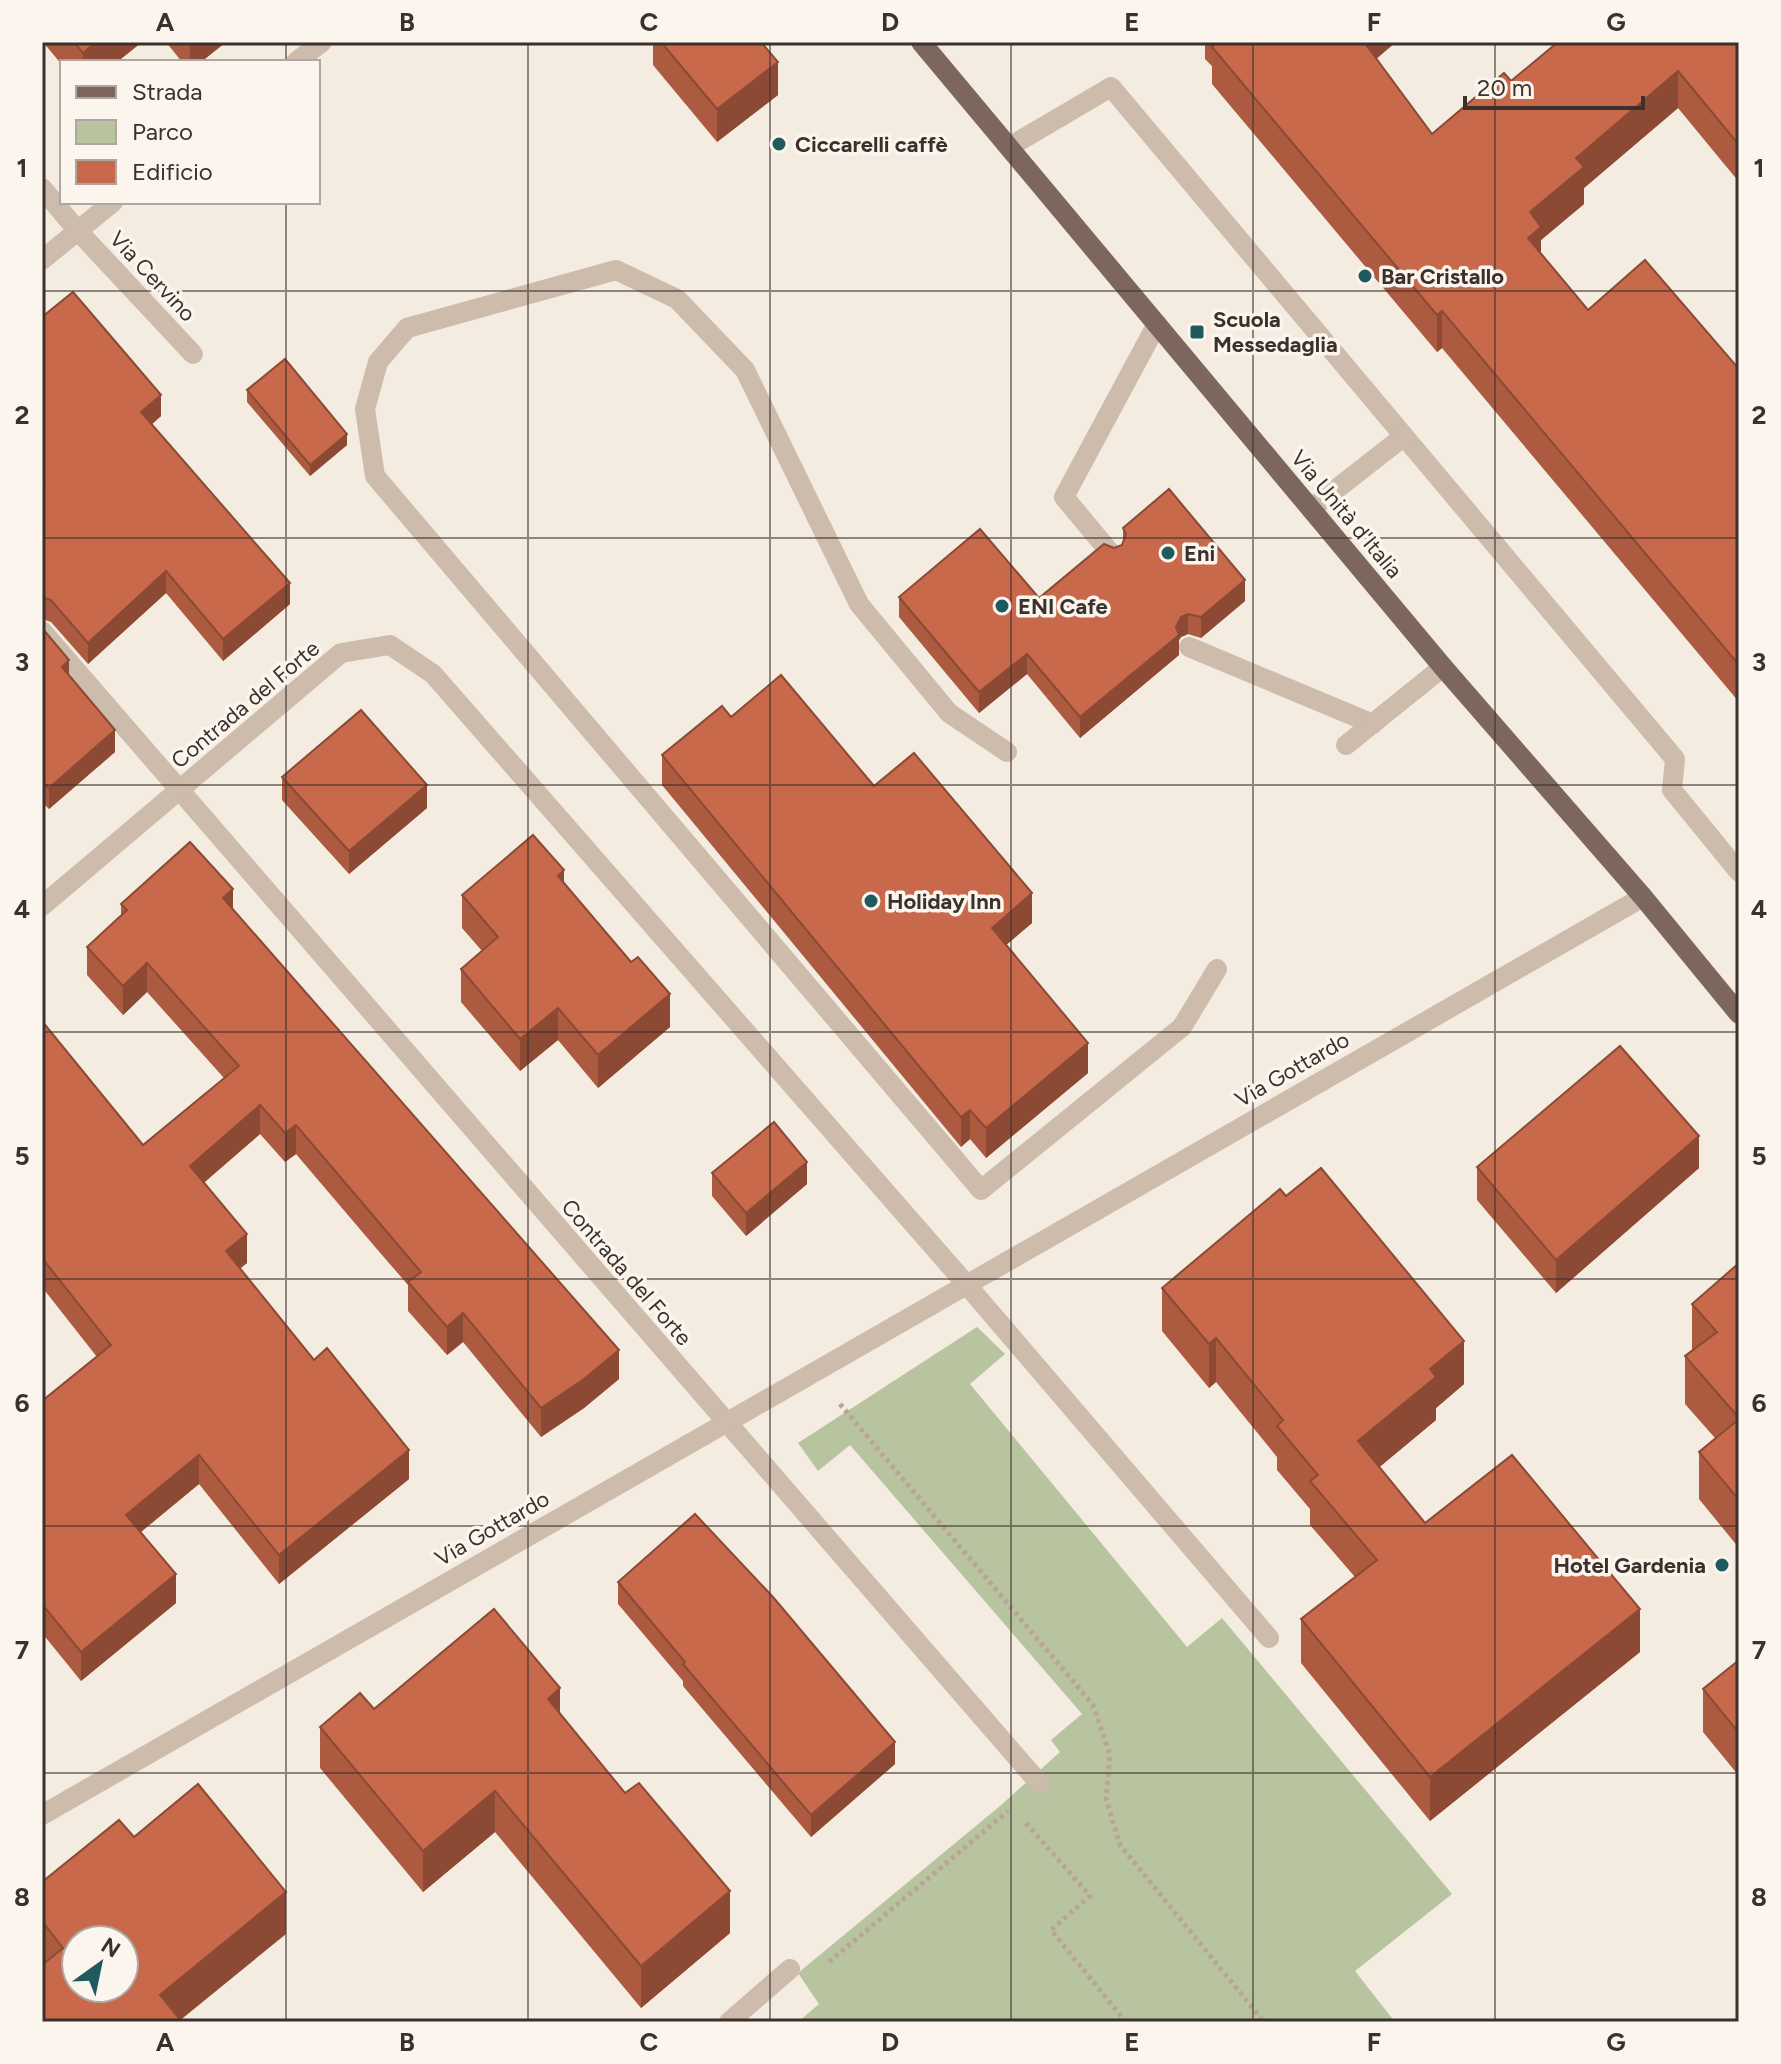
<svg xmlns="http://www.w3.org/2000/svg" width="1781" height="2064" viewBox="0 0 1781 2064" font-family="Figtree,sans-serif">
<style>
.green{fill:#b8c4a0}
.lines{fill:none;stroke-linecap:round;stroke-linejoin:round}
.path{stroke:#b9a596;stroke-width:5;stroke-dasharray:4 4;stroke-linecap:butt}
.minor{stroke:#cdbbac;stroke-width:20}
.major{stroke:#7d675c;stroke-width:20}
.wall{fill:#ac5a40}
.shaded-wall{fill:#8c4a34}
.building{fill:#c8694b;stroke:#8c4a34;stroke-width:2;fill-rule:evenodd}
.grid{fill:none;stroke:#3b302b;stroke-width:2;stroke-opacity:0.55}
.poi-dot{fill:#1f5a5e;stroke:#fbf5ee;stroke-width:3}
.labels{text-anchor:middle;stroke-width:7;stroke-linejoin:round;paint-order:stroke}
.poi-label{font-size:22px;font-weight:bold;fill:#3b302b;stroke:#fbf5ee;text-anchor:start}
.street-label{font-size:22px;fill:#3b302b;stroke:#fbf5ee}
.neatline{fill:none;stroke:#3b302b;stroke-width:3}
.grid-label{font-size:26px;text-anchor:middle;font-weight:bold;fill:#3b302b}
</style>
<rect width="100%" height="100%" fill="#f4ebe1"/>
<polygon class="green" points="977,1327 1005,1354 970,1384 1187,1647 1222,1618 1452,1894 1355,1971 1395,2022 798,2022 819,2004 798,1973 1000,1806 1060,1752 1051,1740 1082,1714 850,1445 818,1471 798,1443"/>
<g class="lines">
<g class="path">
<polyline points="840,1404 1093,1705 1110,1755 1106,1799 1120,1845 1264,2022"/>
<polyline points="1026,1823 1090,1896 1051,1930 1126,2022"/>
<polyline points="829,1962 1008,1811"/>
</g>
<g class="minor">
<polyline points="296,62 322,42"/>
<polyline points="1009,147 1111,87 1675,759 1672,790 1739,872"/>
<polyline points="42,188 77,230 193,354"/>
<polyline points="42,260 113,202"/>
<polyline points="1311,509 1403,437"/>
<polyline points="1113,556 1064,497 1157,324"/>
<polyline points="42,631 1040,1784"/>
<polyline points="1189,647 1373,724"/>
<polyline points="1346,745 1443,667"/>
<polyline points="1007,752 949,713 859,604 745,370 677,299 616,270 407,328 378,362 365,409 375,476 981,1190 1182,1027 1217,969"/>
<polyline points="42,906 341,653 390,645 433,674 966,1284 1269,1638"/>
<polyline points="42,1815 1643,897"/>
<polyline points="729,2022 790,1969"/>
</g>
<polyline class="major" points="921,42 1443,667 1643,897 1739,1014"/>
</g>
<g class="wall">
<polygon points="43,42 142,42 117,62 62,62 62,65"/>
<polygon points="166,42 226,42 201,62 182,62"/>
<polygon points="653,42 761,42 778,95 717,142 653,65"/>
<polygon points="1205,42 1396,42 1376,58 1432,134 1511,81 1739,42 1739,182 1678,108 1584,188 1584,204 1541,240 1541,254 1588,310 1739,369 1739,702 1442,348 1437,352 1212,84 1212,66 1205,59"/>
<polygon points="42,317 161,416 152,424 290,604 223,661 166,593 88,664 51,622 42,619"/>
<polygon points="247,390 347,445 310,476 247,402"/>
<polygon points="1123,528 1245,601 1201,638 1188,634 1181,637 1179,640 1179,655 1080,738 1027,674 979,713 899,617 899,597 1039,598 1114,548 1122,545 1123,541"/>
<polygon points="42,628 69,676 115,752 49,809 42,802"/>
<polygon points="731,717 874,786 1032,923 1006,945 1088,1073 986,1158 970,1139 961,1147 662,785 662,755"/>
<polygon points="282,777 427,808 349,874 282,800"/>
<polygon points="564,884 670,1027 598,1088 558,1040 520,1071 461,1002 461,969 482,951 462,928 462,895"/>
<polygon points="121,904 233,909 619,1379 584,1408 541,1437 463,1342 447,1355 408,1311 408,1285 376,1248 296,1154 285,1162 260,1134 204,1182 247,1263 240,1268 409,1479 279,1584 199,1484 141,1532 176,1603 81,1681 42,1633 42,1401 97,1357 42,1287 42,1021 143,1145 224,1078 147,992 123,1015 87,975 87,947 121,915"/>
<polygon points="1477,1167 1699,1168 1556,1293 1477,1200"/>
<polygon points="712,1173 807,1184 746,1236 712,1196"/>
<polygon points="1286,1196 1464,1384 1436,1408 1436,1420 1379,1467 1425,1523 1640,1652 1430,1821 1301,1663 1301,1619 1355,1577 1310,1525 1310,1509 1277,1470 1277,1457 1216,1382 1209,1388 1162,1331 1162,1288"/>
<polygon points="1739,1263 1739,1548 1699,1499 1699,1452 1715,1438 1685,1404 1685,1356 1692,1351 1692,1304"/>
<polygon points="618,1582 895,1764 811,1837 683,1686 683,1681 618,1604"/>
<polygon points="1739,1660 1739,1776 1703,1732 1703,1689"/>
<polygon points="374,1709 560,1714 730,1933 641,2008 495,1832 423,1892 320,1768 320,1727"/>
<polygon points="134,1837 286,1934 43,1964 42,1963 42,1882"/>
</g>
<g class="shaded-wall">
<polygon points="96,42 142,42 117,62 83,62 83,53"/>
<polygon points="190,42 226,42 201,62 190,62"/>
<polygon points="1360,42 1396,42 1360,73"/>
<polygon points="778,62 778,95 717,142 717,109"/>
<polygon points="1678,71 1678,108 1584,188 1584,204 1541,240 1541,263 1528,238 1530,212 1576,158"/>
<polygon points="1442,311 1442,348 1437,352 1437,315"/>
<polygon points="161,395 161,416 141,434 141,412"/>
<polygon points="347,434 347,445 310,476 310,465"/>
<polygon points="166,571 166,593 88,664 88,643"/>
<polygon points="1245,580 1245,601 1201,638 1201,617"/>
<polygon points="290,583 290,604 223,661 223,639"/>
<polygon points="1188,614 1188,634 1181,637 1179,640 1179,655 1080,738 1080,717 1176,627 1181,617"/>
<polygon points="1027,654 1027,674 979,713 979,692"/>
<polygon points="69,660 69,682 62,667"/>
<polygon points="115,730 115,752 49,809 49,788"/>
<polygon points="427,785 427,808 349,874 349,851"/>
<polygon points="564,870 564,903 558,876"/>
<polygon points="233,889 233,918 223,898"/>
<polygon points="1032,893 1032,923 992,957 992,928"/>
<polygon points="147,963 147,992 123,1015 123,986"/>
<polygon points="670,994 670,1027 598,1088 598,1055"/>
<polygon points="558,1008 558,1040 520,1071 520,1039"/>
<polygon points="1088,1043 1088,1073 986,1158 986,1128"/>
<polygon points="260,1105 260,1134 190,1195 190,1166"/>
<polygon points="970,1110 970,1139 961,1147 961,1117"/>
<polygon points="296,1125 296,1154 285,1162 285,1133"/>
<polygon points="1699,1136 1699,1168 1556,1293 1556,1260"/>
<polygon points="807,1162 807,1184 746,1236 746,1213"/>
<polygon points="247,1234 247,1263 226,1280 226,1251"/>
<polygon points="463,1313 463,1342 447,1355 447,1327"/>
<polygon points="1216,1338 1216,1382 1209,1388 1209,1344"/>
<polygon points="1464,1341 1464,1384 1436,1408 1436,1420 1358,1485 1358,1441 1430,1369"/>
<polygon points="619,1350 619,1379 584,1408 541,1437 541,1408"/>
<polygon points="409,1450 409,1479 279,1584 279,1555"/>
<polygon points="199,1455 199,1484 126,1544 126,1515"/>
<polygon points="176,1574 176,1603 81,1681 81,1652"/>
<polygon points="1640,1609 1640,1652 1430,1821 1430,1777"/>
<polygon points="560,1688 560,1730 548,1699"/>
<polygon points="895,1742 895,1764 811,1837 811,1815"/>
<polygon points="495,1791 495,1832 423,1892 423,1851"/>
<polygon points="730,1891 730,1933 641,2008 641,1966"/>
<polygon points="286,1892 286,1934 178,2022 160,1995"/>
</g>
<g class="building">
<polygon points="74,42 96,42 83,53"/>
<polygon points="661,42 761,42 778,62 717,109"/>
<polygon points="1217,42 1364,42 1432,134 1504,73 1511,81 1558,42 1739,42 1739,145 1678,71 1576,158 1584,167 1530,212 1541,227 1528,238 1588,310 1645,260 1739,369 1739,665 1442,311 1437,315 1212,47"/>
<polygon points="73,292 161,395 141,412 290,583 223,639 166,571 88,643 51,600 42,597 42,485 44,483 42,481 42,317"/>
<polygon points="285,359 347,434 310,465 247,390"/>
<polygon points="1169,489 1245,580 1201,617 1188,614 1181,617 1176,627 1179,635 1080,717 1027,654 979,692 899,597 980,529 1039,598 1104,544 1114,548 1122,545 1126,534 1123,528"/>
<polygon points="42,628 69,660 62,667 115,730 49,788 42,781"/>
<polygon points="781,675 874,786 914,753 1032,893 992,928 1088,1043 986,1128 970,1110 961,1117 662,755 722,706 731,717"/>
<polygon points="361,710 427,785 349,851 282,777"/>
<polygon points="533,835 564,870 558,876 631,962 638,957 670,994 598,1055 558,1008 520,1039 461,969 498,937 462,895"/>
<polygon points="190,842 233,889 223,898 619,1350 584,1379 541,1408 463,1313 447,1327 408,1282 421,1272 376,1219 296,1125 285,1133 260,1105 190,1166 247,1234 226,1251 314,1360 327,1348 409,1450 279,1555 199,1455 126,1515 176,1574 81,1652 42,1604 42,1401 111,1345 42,1258 42,1021 143,1145 239,1066 147,963 123,986 87,947 127,910 121,904"/>
<polygon points="1620,1046 1699,1136 1556,1260 1477,1167"/>
<polygon points="774,1122 807,1162 746,1213 712,1173"/>
<polygon points="1321,1168 1464,1341 1430,1369 1436,1377 1358,1441 1425,1523 1512,1455 1640,1609 1430,1777 1301,1619 1377,1560 1310,1481 1318,1475 1277,1426 1283,1420 1216,1338 1209,1344 1162,1288 1280,1189 1286,1196"/>
<polygon points="1739,1263 1739,1418 1685,1356 1717,1332 1692,1304"/>
<polygon points="1739,1419 1739,1500 1699,1452"/>
<polygon points="695,1514 773,1597 895,1742 811,1815 683,1664 685,1662 618,1582"/>
<polygon points="494,1609 560,1688 548,1699 625,1793 639,1783 730,1891 641,1966 495,1791 423,1851 320,1727 360,1693 374,1709"/>
<polygon points="1739,1660 1739,1733 1703,1689"/>
<path d="M198,1784L286,1892L160,1995L182,2022H42V1965L63,1948L42,1921V1882L119,1820L134,1837ZM76,1940H124V1988H76Z"/>
</g>
<path class="grid" d="M286,42V62M528,42V2022M770,42V2022M1011,42V2022M1253,42V2022M1495,42V2022M286,202V2022M42,291H1739M42,538H1739M42,785H1739M42,1032H1739M42,1279H1739M42,1526H1739M42,1773H1739"/>
<g class="poi-dot">
<circle cx="779" cy="144" r="8"/>
<circle cx="1365" cy="276" r="8"/>
<rect x="1189" y="324" width="16" height="16" rx="4"/>
<circle cx="1168" cy="553" r="8"/>
<circle cx="1002" cy="606" r="8"/>
<circle cx="871" cy="901" r="8"/>
<circle cx="1722" cy="1565" r="8"/>
</g>
<g class="labels">
<g class="poi-label">
<text x="795" y="152">Ciccarelli caffè</text>
<text x="1381" y="284">Bar Cristallo</text>
<text x="1213" y="327">Scuola<tspan x="1213" dy="25">Messedaglia</tspan></text>
<text x="1184" y="561">Eni</text>
<text x="1018" y="614">ENI Cafe</text>
<text x="887" y="909">Holiday Inn</text>
<text x="1706" y="1573" text-anchor="end">Hotel Gardenia</text>
</g>
<g class="street-label">
<text transform="translate(153 276) rotate(47)" y="8">Via Cervino</text>
<text transform="translate(1347 514) rotate(50)" y="8">Via Unità d'Italia</text>
<text transform="translate(245 704) rotate(-40)" y="8">Contrada del Forte</text>
<text transform="translate(1292 1069) rotate(-30)" y="8">Via Gottardo</text>
<text transform="translate(627 1272) rotate(49)" y="8">Contrada del Forte</text>
<text transform="translate(492 1528) rotate(-30)" y="8">Via Gottardo</text>
</g>
</g>
<rect width="1781" height="2064" fill="none" stroke="#fbf5ee" stroke-width="88"/>
<rect x="60" y="60" width="260" height="144" fill="#fbf5ee" stroke="#aea6a0" stroke-width="2"/>
<rect x="76" y="86" width="40" height="12" fill="#7d675c" stroke="#aea6a0" stroke-width="2"/>
<text x="132" y="100" font-size="24" fill="#3b302b">Strada</text>
<rect x="76" y="120" width="40" height="24" fill="#b8c4a0" stroke="#aea6a0" stroke-width="2"/>
<text x="132" y="140" font-size="24" fill="#3b302b">Parco</text>
<rect x="76" y="160" width="40" height="24" fill="#c8694b" stroke="#aea6a0" stroke-width="2"/>
<text x="132" y="180" font-size="24" fill="#3b302b">Edificio</text>
<g transform="translate(100 1964) rotate(33)"><circle r="38" fill="#fbf5ee" stroke="#aea6a0" stroke-width="2"/>
<path d="M0-6L14 30L0 20L-14 30Z" fill="#1f5a5e"/>
<text y="-12" font-size="22" font-weight="bold" text-anchor="middle" fill="#3b302b">N</text>
</g>
<path d="M1465 96v12h178v-12" fill="none" stroke="#3b302b" stroke-width="4"/>
<text x="1477" y="96" font-size="24" fill="#3b302b" stroke="#fbf5ee" stroke-width="6" paint-order="stroke">20 m</text>
<rect x="44" y="44" width="1693" height="1976" class="neatline"/>
<g class="grid-label">
<text x="165" y="31">A</text>
<text x="407" y="31">B</text>
<text x="649" y="31">C</text>
<text x="890" y="31">D</text>
<text x="1132" y="31">E</text>
<text x="1374" y="31">F</text>
<text x="1616" y="31">G</text>
<text x="22" y="177">1</text>
<text x="1759" y="177">1</text>
<text x="22" y="424">2</text>
<text x="1759" y="424">2</text>
<text x="22" y="671">3</text>
<text x="1759" y="671">3</text>
<text x="22" y="918">4</text>
<text x="1759" y="918">4</text>
<text x="22" y="1165">5</text>
<text x="1759" y="1165">5</text>
<text x="22" y="1412">6</text>
<text x="1759" y="1412">6</text>
<text x="22" y="1659">7</text>
<text x="1759" y="1659">7</text>
<text x="22" y="1906">8</text>
<text x="1759" y="1906">8</text>
<text x="165" y="2051">A</text>
<text x="407" y="2051">B</text>
<text x="649" y="2051">C</text>
<text x="890" y="2051">D</text>
<text x="1132" y="2051">E</text>
<text x="1374" y="2051">F</text>
<text x="1616" y="2051">G</text>
</g>
</svg>
